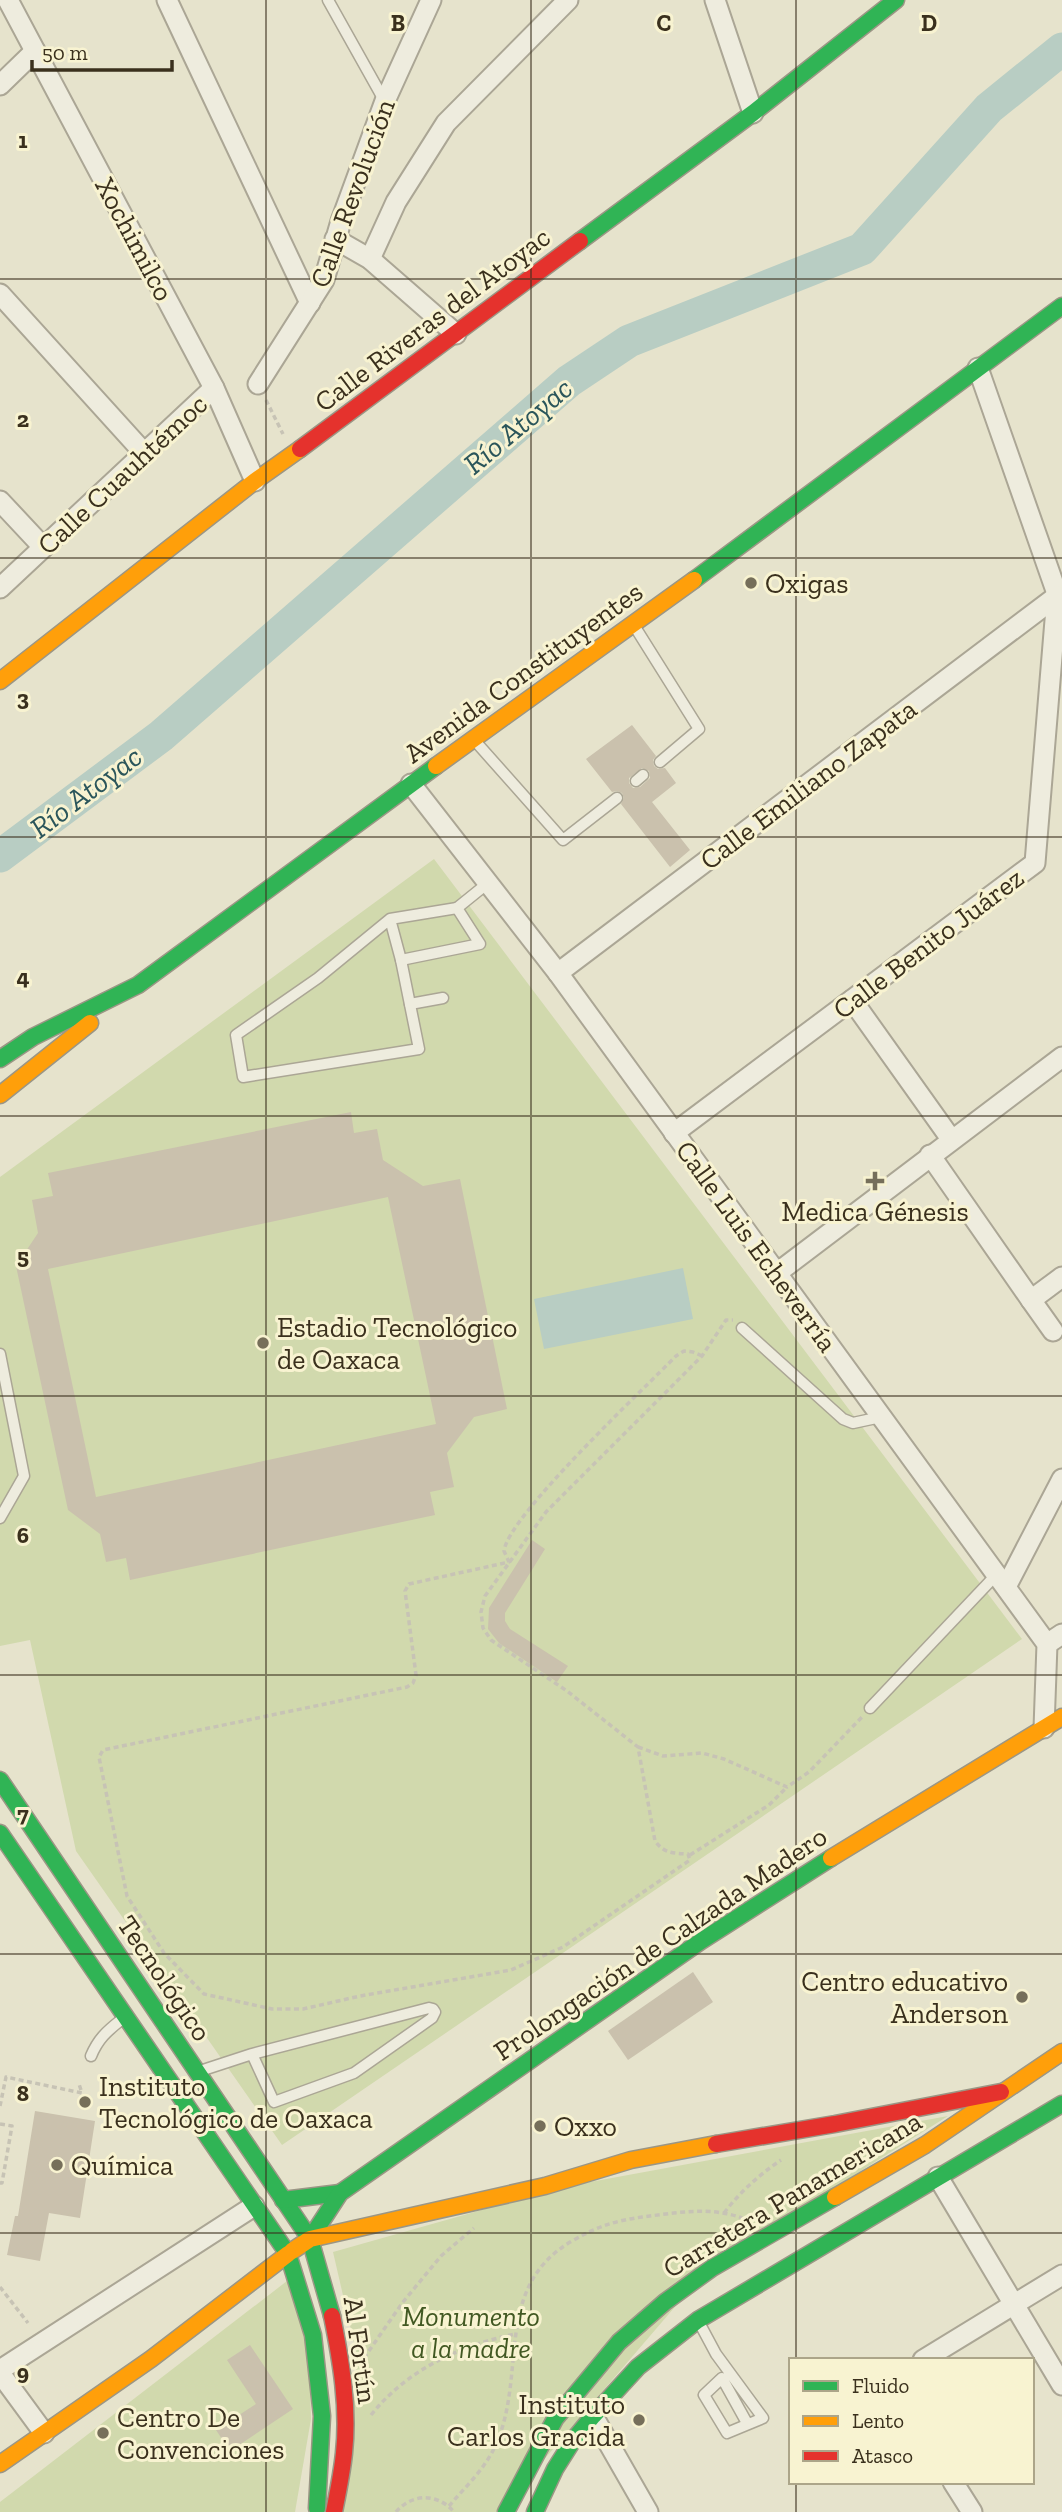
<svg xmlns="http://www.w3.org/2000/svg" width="1062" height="2512" viewBox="0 0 1062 2512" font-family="'Zilla Slab',serif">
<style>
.green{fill:#d1d9ad}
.water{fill:#b8cdc3}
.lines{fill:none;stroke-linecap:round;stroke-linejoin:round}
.river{stroke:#b8cdc3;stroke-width:33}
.building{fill:#cac1ad;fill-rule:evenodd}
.lane-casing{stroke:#aba695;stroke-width:13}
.street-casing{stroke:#aba695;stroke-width:23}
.fast-casing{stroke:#9b9685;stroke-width:19}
.slow-casing{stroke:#9b9685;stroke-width:19}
.jam-casing{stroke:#9b9685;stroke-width:19}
.path{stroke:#c7c3b5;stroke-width:3.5;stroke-dasharray:5 3.5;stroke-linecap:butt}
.lane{stroke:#eeecde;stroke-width:10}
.street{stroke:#eeecde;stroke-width:19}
.fast{stroke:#30b455;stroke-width:16}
.slow{stroke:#ff9f0a;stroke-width:16}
.jam{stroke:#e5322d;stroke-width:16}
.grid{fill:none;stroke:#3a301d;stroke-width:2;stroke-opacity:0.55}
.poi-dot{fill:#766f5a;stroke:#f8f3d1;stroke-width:2.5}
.labels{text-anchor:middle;stroke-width:6;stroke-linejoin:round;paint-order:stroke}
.street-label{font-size:28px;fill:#3a301d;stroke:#f8f3d1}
.poi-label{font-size:28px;fill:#3a301d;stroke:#f8f3d1;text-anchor:start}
.park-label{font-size:28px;font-style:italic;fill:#415822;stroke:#f8f3d1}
.water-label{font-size:30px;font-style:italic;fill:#2b565b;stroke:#f8f3d1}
.grid-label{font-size:23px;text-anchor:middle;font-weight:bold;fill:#3a301d;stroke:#f8f3d1;stroke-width:6;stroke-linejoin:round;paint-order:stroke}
</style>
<rect width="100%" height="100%" fill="#e6e3cc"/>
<g class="green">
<polygon points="434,859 1022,1639 282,2145 76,1851 30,1640 0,1646 0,1177"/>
<polygon points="948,2116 710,2266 499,2512 341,2512 355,2389 357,2356 333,2252 563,2187"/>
<polygon points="287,2281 309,2338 311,2419 295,2512 0,2512 0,2502"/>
</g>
<polygon class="water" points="683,1268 693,1319 544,1349 534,1299"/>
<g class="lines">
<polyline class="river" points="0,856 161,736 569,381 629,341 862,249 989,108 1062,49"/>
</g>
<g class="building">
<path d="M632,725L656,756L653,760L654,766L658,769L665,768L676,783L652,802L690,850L670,867L621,804L624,798L622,793L617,791L612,792L586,759ZM642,768L649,771L650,778L640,787L633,788L629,783V778Z"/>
<path d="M351,1112L354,1133L377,1129L383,1160L423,1186L460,1179L507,1409L474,1417L447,1453L454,1487L430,1492L435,1515L130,1580L126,1558L106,1562L100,1534L68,1510L16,1266L38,1233L32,1200L53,1196L48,1173ZM388,1197L436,1424L96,1497L48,1269Z"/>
<polygon points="532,1540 545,1549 505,1613 505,1621 510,1629 568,1666 557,1682 499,1643 488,1629 489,1608"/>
<polygon points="693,1972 713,2002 628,2060 608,2031"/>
<polygon points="35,2111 95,2121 80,2218 49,2213 40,2261 7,2255 15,2216 18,2216"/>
<polygon points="250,2345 293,2409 230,2451 216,2430 256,2404 227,2360"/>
</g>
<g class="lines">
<defs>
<g id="lane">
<polyline points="328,0 384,100"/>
<polyline points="635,627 699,729 660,762"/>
<polyline points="476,742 563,840 617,798"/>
<polyline points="636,781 643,775"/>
<polyline points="390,919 401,960 419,1049 243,1077 236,1035 318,978 390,919 457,908"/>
<polyline points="401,960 480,944 457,908 488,883"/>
<polyline points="410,1004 443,998"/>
<polyline points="742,1328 843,1419 853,1423 881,1417"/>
<polyline points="0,1354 24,1476 0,1518"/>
<polyline points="870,1708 996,1575"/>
<path d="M91,2056C98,2039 107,2031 121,2020"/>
<polyline points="200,2071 252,2054 429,2008 433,2009 435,2012 432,2018 354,2073 274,2102 252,2054"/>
<polyline points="701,2326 716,2354 763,2418 727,2433 704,2395 722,2378 747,2423"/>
</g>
<g id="street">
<polyline points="8,0 214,388 255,481"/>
<polyline points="167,0 310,303"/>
<polyline points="715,0 753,113"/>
<polyline points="0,85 35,51"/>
<polyline points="335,239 370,259 456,334"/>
<polyline points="370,259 396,202 446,123 568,0"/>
<polyline points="0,294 145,454"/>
<polyline points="978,368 1061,605"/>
<polyline points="258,384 324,280 341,221 385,101 431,0"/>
<polyline points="0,501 43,547"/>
<polyline points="0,588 214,388"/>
<polyline points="411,784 558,973 1047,1644 1044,1728"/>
<polyline points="558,973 1057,596"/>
<polyline points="852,1000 951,1139"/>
<polyline points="674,1133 1035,863 1057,596"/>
<polyline points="930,1155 1031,1300 1062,1277"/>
<polyline points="777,1273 1062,1057"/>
<polyline points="1031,1300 1053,1331"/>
<polyline points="1006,1587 1062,1479"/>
<polyline points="1047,1644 1062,1634"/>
<polyline points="938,2177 1062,2385"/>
<polyline points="923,2360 1062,2275"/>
<polyline points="0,2370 254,2206"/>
<polyline points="0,2373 44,2433"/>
<polyline points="593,2416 648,2512"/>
<polyline points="953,2482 972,2512"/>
</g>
<g id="fast">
<polyline points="580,241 753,113 896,0"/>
<polyline points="694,580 1062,306"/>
<polyline points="0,1059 33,1037 138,985 436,766"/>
<polyline points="0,1780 310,2239 332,2316"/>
<polyline points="0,1833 288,2254 313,2335 322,2416 317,2508"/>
<polyline points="283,2200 340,2193"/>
<polyline points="310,2239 340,2193 701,1941 831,1858"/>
<polyline points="506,2512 555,2419 619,2342 665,2302 712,2268 835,2197"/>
<polyline points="535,2512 555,2469 574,2439 593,2416 638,2367 698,2320 1062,2104"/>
</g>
<g id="slow">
<polyline points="0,681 255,481 300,449"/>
<polyline points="436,766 694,580"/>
<polyline points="0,1095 90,1023"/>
<polyline points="831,1858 1062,1717"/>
<polyline points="835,2197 925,2145 1062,2052"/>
<polyline points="292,2251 310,2239 545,2186 631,2160 716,2144"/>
<polyline points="0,2464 151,2359 288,2254"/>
</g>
<g id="jam">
<polyline points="300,449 580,241"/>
<polyline points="716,2144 835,2124 1001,2092"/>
<path d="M332,2316C341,2361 349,2407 344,2453C342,2473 338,2492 334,2512"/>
</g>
</defs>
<use href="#lane" class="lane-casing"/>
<use href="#street" class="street-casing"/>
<use href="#fast" class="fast-casing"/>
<use href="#slow" class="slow-casing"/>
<use href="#jam" class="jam-casing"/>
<g class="path">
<polyline points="266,400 283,434"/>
<path d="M702,1356L693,1352L684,1351L676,1356C645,1388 508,1516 504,1551L509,1562L409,1584L405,1591L416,1675L413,1683L407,1687L103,1750L99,1757L127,1896L164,1953L204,1994L272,2009H303L360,1996L511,1970L563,1947L690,1860L688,1854C673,1853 665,1854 655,1841L638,1747L567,1691L491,1640L483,1628L481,1612L485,1596L546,1512L702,1356L726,1320H733"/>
<polyline points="638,1747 663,1756 702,1753 724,1759 787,1787 809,1772 862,1717"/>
<polyline points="690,1855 769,1805 787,1787"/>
<polyline points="0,2106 6,2077 82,2093 79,2084"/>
<polyline points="0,2124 12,2126 2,2183 0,2183"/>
<path d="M724,2213C741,2191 759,2175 781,2160"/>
<polyline points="0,2287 28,2323"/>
<polyline points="364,2358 403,2302 441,2256 474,2228"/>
<path d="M371,2415C408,2369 459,2346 515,2334"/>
<path d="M449,2506C466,2486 487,2467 497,2442C527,2371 493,2287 572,2241C596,2227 614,2221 642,2217C675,2213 710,2206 742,2218"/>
<path d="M396,2512C412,2493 438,2493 454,2512"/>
</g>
<use href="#lane" class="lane"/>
<use href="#street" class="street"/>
<use href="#fast" class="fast"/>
<use href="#slow" class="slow"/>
<use href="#jam" class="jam"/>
</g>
<path class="grid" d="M266,0V2512M531,0V2512M796,0V2360M0,279H1062M0,558H1062M0,837H1062M0,1116H1062M0,1396H1062M0,1675H1062M0,1954H1062M0,2233H1062M796,2482V2512"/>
<g class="poi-dot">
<circle cx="751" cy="583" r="7"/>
<path d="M871.5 1170.5h7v7h7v7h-7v7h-7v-7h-7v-7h7z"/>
<circle cx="263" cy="1343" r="7"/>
<circle cx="1022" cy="1997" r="7"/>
<circle cx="85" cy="2102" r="7"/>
<circle cx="540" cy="2126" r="7"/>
<circle cx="57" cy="2165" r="7"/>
<circle cx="639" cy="2420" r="7"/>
<circle cx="103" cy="2433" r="7"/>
</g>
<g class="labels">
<g class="street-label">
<text transform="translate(352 193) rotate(-70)" y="10">Calle Revolución</text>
<text transform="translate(135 239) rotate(62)" y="10">Xochimilco</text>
<text transform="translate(432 319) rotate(-37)" y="10">Calle Riveras del Atoyac</text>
<text transform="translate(122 474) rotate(-43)" y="10">Calle Cuauhtémoc</text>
<text transform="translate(523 672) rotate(-36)" y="10">Avenida Constituyentes</text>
<text transform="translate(808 784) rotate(-37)" y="10">Calle Emiliano Zapata</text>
<text transform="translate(928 943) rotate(-37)" y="10">Calle Benito Juárez</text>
<text transform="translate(757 1246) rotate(54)" y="10">Calle Luis Echeverría</text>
<text transform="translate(660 1943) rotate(-34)" y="10">Prolongación de Calzada Madero</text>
<text transform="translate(165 1978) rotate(56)" y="10">Tecnológico</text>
<text transform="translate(792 2194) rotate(-31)" y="10">Carretera Panamericana</text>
<text transform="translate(361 2350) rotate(82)" y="10">Al Fortín</text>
</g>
<g class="poi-label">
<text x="765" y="593">Oxigas</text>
<text x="875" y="1221" text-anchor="middle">Medica Génesis</text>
<text x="277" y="1337">Estadio Tecnológico<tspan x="277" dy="32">de Oaxaca</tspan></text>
<text x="1008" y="1991" text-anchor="end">Centro educativo<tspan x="1008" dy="32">Anderson</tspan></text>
<text x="99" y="2096">Instituto<tspan x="99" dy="32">Tecnológico de Oaxaca</tspan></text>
<text x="554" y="2136">Oxxo</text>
<text x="71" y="2175">Química</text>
<text x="625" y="2414" text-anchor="end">Instituto<tspan x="625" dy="32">Carlos Gracida</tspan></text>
<text x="117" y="2427">Centro De<tspan x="117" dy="32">Convenciones</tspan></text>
</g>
<g class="park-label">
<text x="471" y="2326">Monumento<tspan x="471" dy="32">a la madre</tspan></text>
</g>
<g class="water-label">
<text transform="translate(518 426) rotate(-40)" y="10">Río Atoyac</text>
<text transform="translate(86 792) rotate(-37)" y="10">Río Atoyac</text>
</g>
</g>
<g class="grid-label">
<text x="398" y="31">B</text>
<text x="664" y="31">C</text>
<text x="929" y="31">D</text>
<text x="23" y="148">1</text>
<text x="23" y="427">2</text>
<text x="23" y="706">3</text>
<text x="23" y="985">4</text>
<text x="23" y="1264">5</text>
<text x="23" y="1543">6</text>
<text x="23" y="1822">7</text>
<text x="23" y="2101">8</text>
<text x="23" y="2380">9</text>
</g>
<rect x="789" y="2358" width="245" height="126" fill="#f8f3d1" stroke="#aca589" stroke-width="2"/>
<rect x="803" y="2381" width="35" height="10" fill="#30b455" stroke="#aca589" stroke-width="2"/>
<text x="852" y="2393" font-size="21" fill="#3a301d">Fluido</text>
<rect x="803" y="2416" width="35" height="10" fill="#ff9f0a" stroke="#aca589" stroke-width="2"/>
<text x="852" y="2428" font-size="21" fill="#3a301d">Lento</text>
<rect x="803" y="2451" width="35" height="10" fill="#e5322d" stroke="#aca589" stroke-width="2"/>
<text x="852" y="2463" font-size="21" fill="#3a301d">Atasco</text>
<path d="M32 60v10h140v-10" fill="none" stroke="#3a301d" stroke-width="3.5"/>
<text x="42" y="60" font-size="21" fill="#3a301d" stroke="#f8f3d1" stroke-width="5" paint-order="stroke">50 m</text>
</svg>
